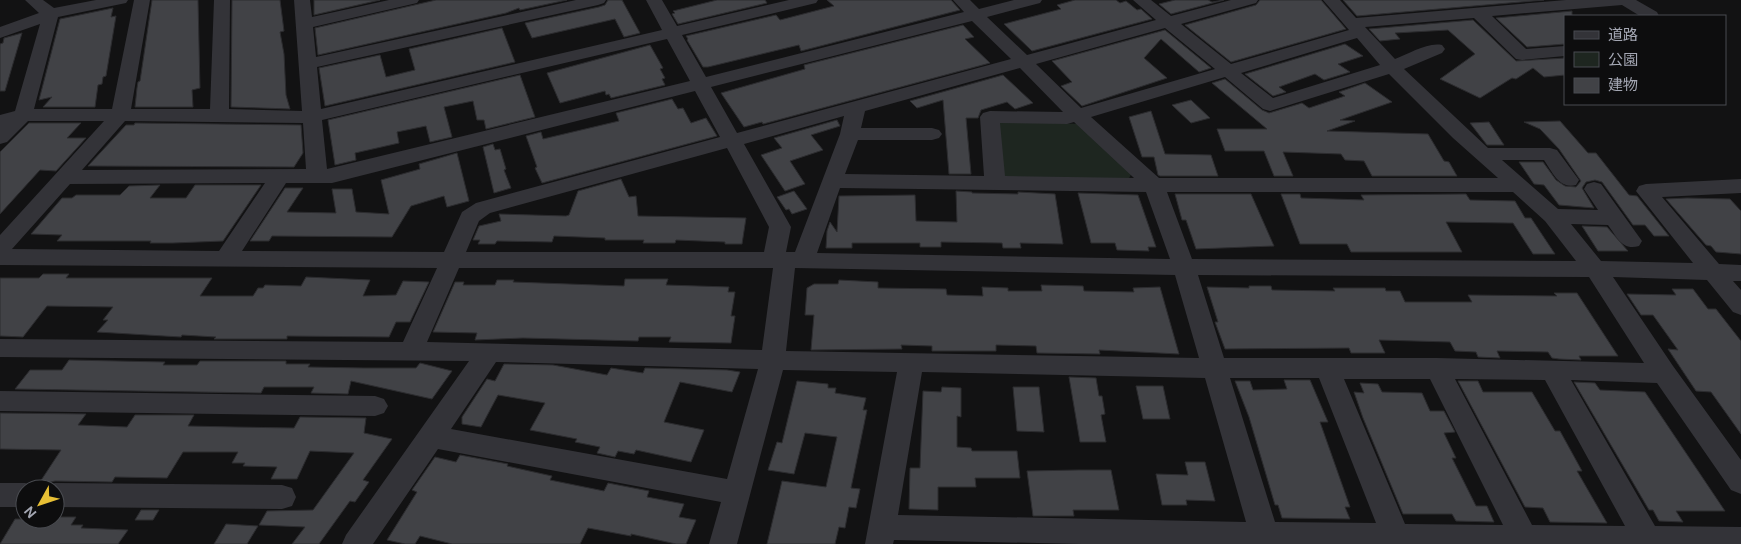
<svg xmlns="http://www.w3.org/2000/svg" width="1741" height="544" viewBox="0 0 1741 544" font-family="'DM Sans','Noto Sans JP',sans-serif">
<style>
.green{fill:#1e2620}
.building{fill:#414246;stroke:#2c2c2f}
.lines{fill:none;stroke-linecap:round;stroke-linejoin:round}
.minor{fill:#333338;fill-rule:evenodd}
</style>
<rect width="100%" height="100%" fill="#121213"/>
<polygon class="green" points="997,121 1082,124 1132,173 1128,180 1004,178"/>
<g class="building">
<polygon points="152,0 198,0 200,88 192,90 193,107 135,107 137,88 138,82 140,81"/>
<polygon points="232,0 280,0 284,31 280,32 284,54 286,95 290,109 231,107"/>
<polygon points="314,0 380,0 314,15"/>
<polygon points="436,0 567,0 520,10 519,8 506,13 318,55 315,28"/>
<polygon points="608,0 622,0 640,33 624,37 615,19 532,38 525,23 599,7 605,5"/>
<polygon points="717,0 765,0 767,3 678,24 672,14 675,13 673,11"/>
<polygon points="827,0 951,0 960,10 801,51 799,45 708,67 703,67 687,40 688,39 686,36 776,15 780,20 834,6"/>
<polygon points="1075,0 1116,0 1120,3 1126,1 1137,10 1141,9 1152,19 1032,51 1004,24 1061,9 1057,5"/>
<polygon points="1175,0 1208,0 1212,2 1224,0 1171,14 1159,4"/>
<polygon points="1260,0 1321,0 1346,29 1231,62 1185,25 1256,5"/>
<polygon points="1343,0 1544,0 1357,16"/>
<polygon points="113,8 111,17 116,16 106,76 103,77 102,84 98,85 95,107 43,107 52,97 39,100 60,19"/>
<polygon points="1572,11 1572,16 1565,16 1565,44 1527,47 1496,18"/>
<polygon points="1473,20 1516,61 1565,58 1565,75 1544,77 1533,68 1516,79 1512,78 1480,98 1440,79 1475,54 1448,30 1395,33 1400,39 1380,41 1369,29"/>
<polygon points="963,25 974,37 965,39 990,63 763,124 762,122 744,127 721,93 805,69 804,65"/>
<polygon points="502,28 515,62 325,106 319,68 380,55 386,77 415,70 409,49"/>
<polygon points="1165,30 1211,68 1199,72 1161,39 1144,58 1167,78 1082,106 1061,86 1072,82 1052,61"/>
<polygon points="22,33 5,91 0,91 0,44 3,43 4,38"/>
<polygon points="1345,44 1363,56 1338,64 1350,72 1324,80 1315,74 1279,87 1286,92 1273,96 1245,74"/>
<polygon points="650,45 663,68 660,69 665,78 662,79 665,85 611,98 609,94 606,95 605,91 560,103 547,73"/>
<polygon points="520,75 535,117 486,129 484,120 477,120 473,101 444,107 452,137 430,142 426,126 397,132 399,143 355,153 356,160 335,165 328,120"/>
<polygon points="1003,75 1033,103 1015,109 1007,102 981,110 978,118 966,118 971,174 949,174 943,100 917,108 910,101"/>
<polygon points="1225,79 1262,110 1269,113 1302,103 1309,108 1345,96 1339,92 1365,83 1392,102 1340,120 1355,121 1327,131 1428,134 1444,161 1449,162 1457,176 1372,176 1364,161 1345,160 1341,154 1283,152 1293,176 1274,176 1264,151 1225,151 1217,129 1267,129 1212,83"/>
<polygon points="672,99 678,109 683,108 691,123 706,118 717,136 542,183 535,168 537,167 526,136 541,132 543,139 619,121 616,113"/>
<polygon points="1191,100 1210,118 1191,123 1172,105"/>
<polygon points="1151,111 1165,154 1211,155 1218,176 1160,176 1158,175 1154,157 1142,157 1129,117"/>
<polygon points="837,120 840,126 811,135 823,150 790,161 805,184 785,191 761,155 782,148 774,138"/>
<polygon points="1560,121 1588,153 1596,153 1629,195 1637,196 1669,236 1654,236 1645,225 1633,225 1602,182 1595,180 1586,182 1582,188 1594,208 1559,205 1544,185 1534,184 1519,162 1543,162 1556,180 1565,186 1576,187 1581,181 1559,149 1540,129 1524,122"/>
<polygon points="1489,122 1504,145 1487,145 1470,123"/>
<polygon points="29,123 81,123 67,138 86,138 56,171 40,170 0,214 0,152"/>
<polygon points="135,123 301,125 303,153 294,167 88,166 126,125 134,125"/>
<polygon points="493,144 495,150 500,149 506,169 504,170 511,188 494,193 483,147"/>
<polygon points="457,153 469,201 447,207 444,196 411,206 392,237 272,236 269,241 250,241 285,188 303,188 287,212 336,213 332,189 352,189 356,212 389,214 381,180 420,169 419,164"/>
<polygon points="621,179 629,197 636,196 638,216 746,218 742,244 725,244 725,242 676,240 675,243 643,243 644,240 605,240 605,238 554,236 552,242 497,241 495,244 478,244 480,240 473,240 479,226 501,221 499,214 566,216 569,215 578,191"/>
<polygon points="160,185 150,198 186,198 195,185 261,185 223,241 173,243 150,243 151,241 57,241 62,235 31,234 62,198 72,198 76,195 120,195 129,186"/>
<polygon points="794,191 807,209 792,214 789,209 786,210 777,197"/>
<polygon points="956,191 972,192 972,193 1018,194 1018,192 1055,194 1063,244 1020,243 1021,248 1003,248 1002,243 941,242 941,247 920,247 920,243 852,243 852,248 826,248 827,231 830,222 837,232 839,196 915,195 916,221 957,222"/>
<polygon points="1078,193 1138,195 1156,247 1148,247 1149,251 1117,250 1115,243 1091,243"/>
<polygon points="1175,194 1251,194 1274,246 1196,249 1186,220 1182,220"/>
<polygon points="1281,194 1300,194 1301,198 1364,200 1361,195 1466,194 1470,200 1515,201 1525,218 1531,218 1555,254 1533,254 1513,223 1509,223 1446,222 1462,252 1351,252 1347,244 1300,244"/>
<polygon points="1687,198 1730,199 1741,211 1741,254 1716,252 1711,246 1706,245 1666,199"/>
<polygon points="1582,226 1607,227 1628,251 1598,251"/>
<polygon points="43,274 69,274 66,278 212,278 200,296 253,296 258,288 263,288 265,285 301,286 306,277 370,280 363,296 396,295 403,281 429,282 410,322 396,322 389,337 287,336 287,339 214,339 216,337 182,335 181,337 97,332 108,320 103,320 113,307 47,306 23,337 0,336 0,278 39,278"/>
<polygon points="625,279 668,279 666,285 729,287 728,292 735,292 731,316 735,316 731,343 669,342 671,337 639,337 638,341 523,338 475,340 477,333 433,332 455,282 464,282 463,285 495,285 497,280 514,280 513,282 624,286"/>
<polygon points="839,280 878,282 878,288 946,289 947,295 983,296 982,287 1008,288 1008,291 1042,291 1041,285 1083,286 1084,291 1134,292 1133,288 1160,287 1179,354 1099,350 1100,354 1037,353 1036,346 996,345 996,351 932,351 932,346 901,345 902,349 811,350 814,315 805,315 807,288 814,284 838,284"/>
<polygon points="1249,286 1271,286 1272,290 1335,291 1333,288 1385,288 1386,291 1400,291 1405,302 1472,302 1468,295 1557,296 1554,293 1577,293 1618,356 1579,356 1581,360 1559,359 1552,358 1548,352 1497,351 1500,358 1478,357 1476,352 1455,351 1450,342 1379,340 1385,353 1351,353 1349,348 1225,349 1215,322 1218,322 1207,287 1249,288"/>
<polygon points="1672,289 1693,289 1708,309 1716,309 1741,341 1741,434 1711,392 1696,391 1668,349 1678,350 1653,315 1641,315 1627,294 1676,295"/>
<polygon points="69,360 165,362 163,365 197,365 200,361 286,361 286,364 310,364 308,367 364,368 416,368 420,363 452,371 432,399 351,381 348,394 311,393 314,387 264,387 261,393 15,389 30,370 62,370"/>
<polygon points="504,364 553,365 607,375 611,368 643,373 645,368 727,370 740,372 732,392 680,382 664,422 704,430 691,462 636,450 634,454 618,451 615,457 597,453 600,447 575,442 577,439 530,430 545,403 498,395 481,427 462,424 462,417 487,379 495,381"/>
<polygon points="1069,377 1096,378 1099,396 1102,396 1105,414 1101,415 1106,442 1080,442"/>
<polygon points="1284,380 1310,380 1328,422 1320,422 1350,507 1345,507 1350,519 1282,518 1278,505 1275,505 1249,417 1235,381 1250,381 1253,390 1287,389"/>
<polygon points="797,381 828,384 828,388 836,388 835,393 866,398 863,410 867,410 851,488 860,489 856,508 849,507 845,528 839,527 835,544 767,544 782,481 826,487 837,437 805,433 794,474 768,470 777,442 782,443"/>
<polygon points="1458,381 1478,381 1483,392 1532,392 1555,431 1560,431 1582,471 1577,471 1607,523 1550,522 1543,508 1525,507"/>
<polygon points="1574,382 1595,383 1600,390 1645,392 1725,511 1676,511 1683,522 1659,521 1653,510 1649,510"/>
<polygon points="1360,383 1378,384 1382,392 1422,393 1430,411 1444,411 1455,432 1444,433 1456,458 1452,458 1476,506 1487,506 1494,522 1456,521 1452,514 1403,514 1363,418 1354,392 1364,393"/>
<polygon points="1136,386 1163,386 1170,419 1143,419"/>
<polygon points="942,387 961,388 961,417 957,416 957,447 971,448 972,451 1017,451 1020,478 975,478 976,487 938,487 938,510 909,509 910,468 920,468 923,391 941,392"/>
<polygon points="1013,387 1039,387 1044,432 1017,431"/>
<polygon points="0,413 86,414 78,425 127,427 135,415 194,415 188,426 234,427 294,428 300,417 366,418 364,433 392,439 363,480 369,482 355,502 350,501 319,544 292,544 305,527 259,525 267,511 313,510 354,453 310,451 297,479 271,479 277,467 243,466 245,463 232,463 238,452 183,452 167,478 115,477 112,482 55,481 38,485 61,450 0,449"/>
<polygon points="460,455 508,464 507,466 552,476 550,480 604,491 608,483 649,491 647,497 684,504 679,517 696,520 686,544 676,544 631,534 631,536 588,528 580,544 452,544 420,536 415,544 405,544 387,540 417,492 412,490 435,457 456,462"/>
<polygon points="1185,462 1205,462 1215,501 1186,500 1187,505 1162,505 1156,474 1188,475"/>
<polygon points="1078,470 1111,470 1119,510 1073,510 1074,516 1033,516 1027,471"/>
<polygon points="55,509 63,509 58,517 76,517 71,525 83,525 81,528 128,530 118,544 0,544 15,519 55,519"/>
<polygon points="141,510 159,510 153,520 135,520"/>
<polygon points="226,524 258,526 247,544 214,544"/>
</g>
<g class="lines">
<g class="minor">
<path d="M25,0H43L54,8L96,0H128L126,3L58,17L34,109H112L134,0H150L131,109H210L214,0H230L229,109L302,111L294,0H310L312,17L389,0H419L417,3L313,27L316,57L576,0H606L604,3L598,5L317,67L321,109L662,30L646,0H662L677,26L789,0H818L816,3L682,35L706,77L964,12L953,0H970L979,9L1014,0H1042L1040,3L987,17L1027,55L1156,20L1133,0H1151L1171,16L1231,0H1258L1256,3L1181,24L1231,64L1349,30L1323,0H1340L1356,18L1566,0H1636L1657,12L1659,16H1640L1622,5L1492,16L1526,49L1565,46V56L1522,60L1516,59L1474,18L1365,27L1395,59C1409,54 1427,42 1442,45L1445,49L1442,53L1404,69L1488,148H1550L1557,150L1579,180L1576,185C1559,189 1553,173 1544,160H1502L1558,209L1598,210L1584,189L1587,184L1594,182L1601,184L1642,241L1639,246C1622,251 1617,237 1608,225L1571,224L1601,261L1693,263L1636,191L1639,186L1646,184L1741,179V193L1662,197L1719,264L1741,265V281H1733L1741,290V315L1733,312L1707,280L1613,277L1673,366L1741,460V494L1731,490L1657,383L1571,380L1655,526L1741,527V544H1081L894,540L893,544H865L897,372L783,370L737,544H709L721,502L438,449L373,544H342L346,535L469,361L0,357V339L403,342L437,268L0,265V235L104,121H28L7,142L0,144V115L15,111L40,24L0,38V27L39,13ZM972,21L1011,59L737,133L711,87ZM1165,28L1215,69L1081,108L1036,64ZM1357,38L1380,65L1273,98L1241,73ZM667,39L690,81L327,169L322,120ZM1020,68L1063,112L990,111L983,113L980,117L984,176L845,174L858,140H932L939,138L942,134L939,130L932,128H861L865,111ZM1389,74L1453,138L1498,178H1159L1091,117L1225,77L1263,109L1270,111ZM695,91L720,137L476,203L462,212L444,252L242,251L286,183H332ZM844,116L840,134L795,252H786L791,227L744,144ZM125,121L303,123L306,169L82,170ZM1074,122L1134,178L1005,176L1000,123L1067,124ZM727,148L769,227L764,252H466L479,221L490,213ZM265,183L219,251L12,249L70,184ZM840,188L1146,192L1170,259L817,253ZM1167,192H1513L1545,221L1576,261L1192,259ZM459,268H773L762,350L427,342ZM795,268L1175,275L1199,358L786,351ZM1198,275L1589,277L1644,363L1437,358H1224ZM496,362L758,369L727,479L451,429ZM922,372L1205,378L1246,522L898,515ZM1230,378H1319L1376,523L1275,522ZM1344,379H1430L1503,525L1405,524ZM1455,379L1545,380L1625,526L1532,525Z"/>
<polygon points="0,391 375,396 384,399 388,406 384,413 375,416 0,411"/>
<polygon points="0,483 25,483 35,486 36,489 25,489 25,507 0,507"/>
<polygon points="55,483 282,485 292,488 296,497 292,506 282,509 55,507 55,489 44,489 45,486"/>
</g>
</g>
<rect x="1564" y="15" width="162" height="90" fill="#0d0d0e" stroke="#494b50"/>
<rect x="1574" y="31" width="25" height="8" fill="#333338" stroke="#494b50"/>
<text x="1608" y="40" font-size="15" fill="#a4a7b3">道路</text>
<rect x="1574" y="52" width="25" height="15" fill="#1e2620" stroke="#494b50"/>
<text x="1608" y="65" font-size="15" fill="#a4a7b3">公園</text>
<rect x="1574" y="78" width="25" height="15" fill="#414246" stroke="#494b50"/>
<text x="1608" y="90" font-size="15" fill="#a4a7b3">建物</text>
<g transform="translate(40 504) rotate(230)"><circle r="24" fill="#0d0d0e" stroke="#494b50"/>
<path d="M0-4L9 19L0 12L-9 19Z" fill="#e8c035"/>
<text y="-8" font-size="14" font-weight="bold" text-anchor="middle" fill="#a4a7b3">N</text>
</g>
</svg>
